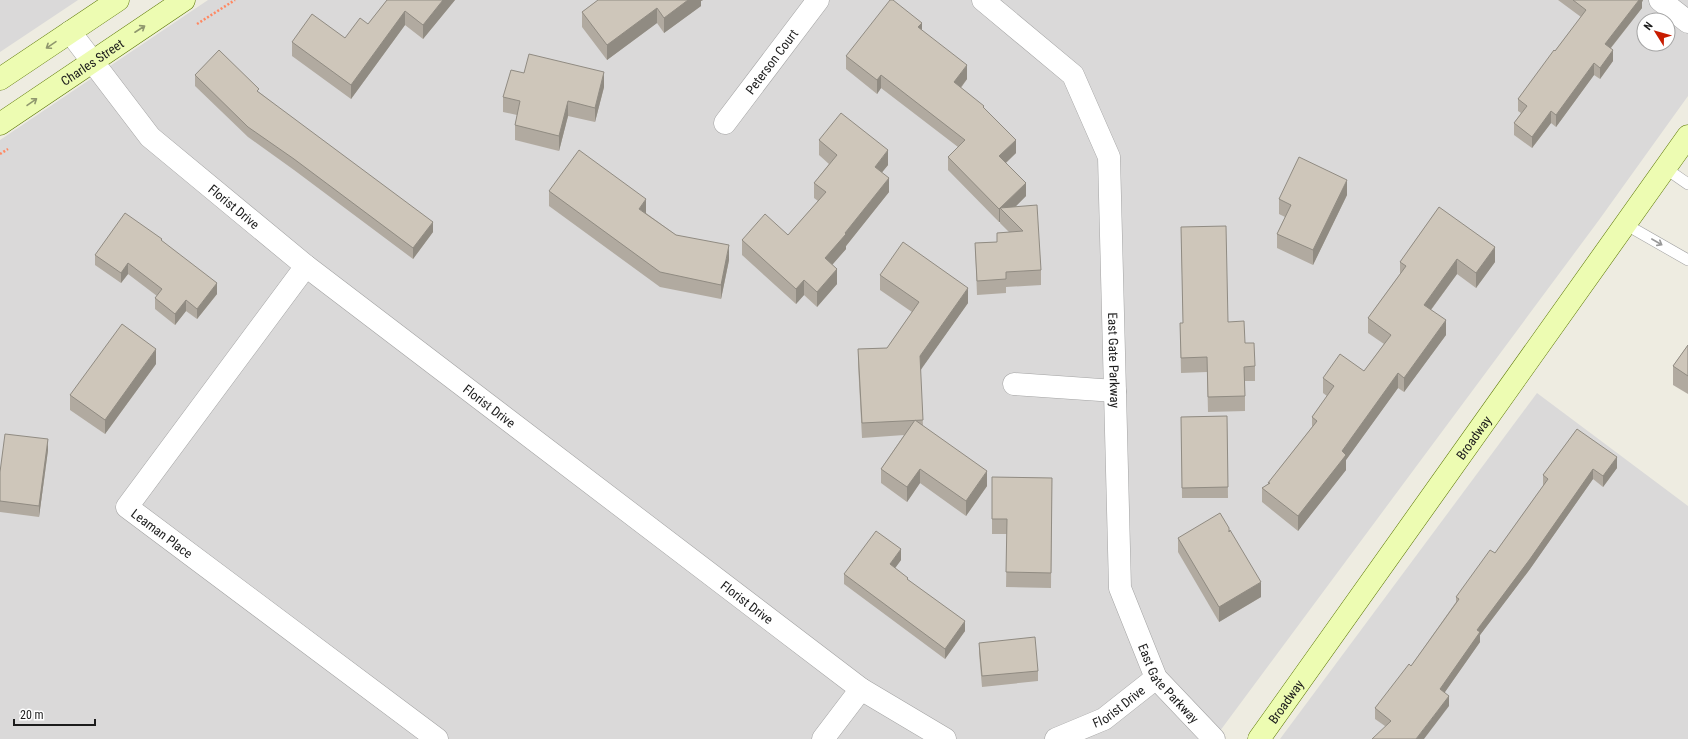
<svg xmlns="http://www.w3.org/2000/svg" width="1688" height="739" viewBox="0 0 1688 739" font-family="'Roboto Condensed',sans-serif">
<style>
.residential{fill:#dad9d9;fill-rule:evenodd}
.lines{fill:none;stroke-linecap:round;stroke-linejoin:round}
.service-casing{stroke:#a3a3a3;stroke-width:12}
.minor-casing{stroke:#a3a3a3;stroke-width:23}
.secondary-casing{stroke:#597501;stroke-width:23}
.path{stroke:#ff8862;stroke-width:2.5;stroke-dasharray:2 2;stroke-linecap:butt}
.service{stroke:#fff;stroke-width:11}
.minor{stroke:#fff;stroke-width:22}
.secondary{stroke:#edfcb2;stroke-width:22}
.wall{fill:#b1aaa0}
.shaded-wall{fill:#908b82}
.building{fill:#cec6ba;stroke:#908b82}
.oneway{stroke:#8f976e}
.oneway2{stroke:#999}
.labels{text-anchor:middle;stroke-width:3.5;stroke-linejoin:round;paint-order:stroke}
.street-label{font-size:13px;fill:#1c1c1c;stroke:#fff}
</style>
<rect width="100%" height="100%" fill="#eeece1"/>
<g class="residential">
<polygon points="0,0 78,0 0,52"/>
<path d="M208,0H1688V96L1599,220L1214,739H0V140ZM1644,20H1668V44H1644Z"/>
<polygon points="1537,393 1688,506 1688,739 1280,739"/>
</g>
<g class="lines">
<defs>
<g id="service">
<polyline points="1665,168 1688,184"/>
<polyline points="1625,224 1688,260"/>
</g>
<g id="minor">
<path id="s1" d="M983,0L1073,75L1109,157L1120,588L1156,678L1214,739"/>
<polyline points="1660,0 1688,22"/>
<path id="s2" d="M70,32L150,137L306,266L861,689L945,739"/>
<path id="s3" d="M725,123L818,0"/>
<path id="s4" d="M306,266L127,507L437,739"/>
<polyline points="1014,384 1115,391"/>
<polyline points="823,739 861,689"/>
<path id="s5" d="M1056,739L1104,719L1156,678"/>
</g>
<g id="secondary">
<polyline points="0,79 118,0"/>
<path id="s6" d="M0,124L184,0"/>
<path id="s7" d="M1259,739L1688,136"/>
</g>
</defs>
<use href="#service" class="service-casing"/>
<use href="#minor" class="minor-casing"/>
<use href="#secondary" class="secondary-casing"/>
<g class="path">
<polyline points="197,24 235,0"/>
<polyline points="0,154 8,149"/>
</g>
<use href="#service" class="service"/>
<use href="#minor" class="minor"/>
<use href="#secondary" class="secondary"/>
</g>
<g class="wall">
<polygon points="387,0 455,0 423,39 405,25 351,99 292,56 292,42 345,38 368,24"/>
<polygon points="598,0 703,0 701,1 701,6 664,33 657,23 607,60 582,27 582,12"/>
<polygon points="1558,0 1643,0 1642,2 1642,8 1611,48 1613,61 1600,79 1594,75 1556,127 1551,123 1532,148 1514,135 1514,123 1521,113 1518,111 1518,99 1581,17"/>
<polygon points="922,30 967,79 961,88 984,108 1016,153 1006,163 1026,196 1015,207 1041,270 1041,285 1006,287 1006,293 977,295 975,243 997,242 997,233 1009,232 1000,223 1000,222 999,222 948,170 948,157 958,147 881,88 877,94 846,69 846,56"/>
<polygon points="524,73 604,87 595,122 568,116 559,151 515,140 515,125 517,115 503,112 503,97"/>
<polygon points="195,75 259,92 433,232 413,259 294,170 248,137 195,86"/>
<polygon points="819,140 888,165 882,172 889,192 846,246 846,249 832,265 837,284 817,307 804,295 796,304 742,255 742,240 788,235 818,201 814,198 814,183 829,164 819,155"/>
<polygon points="549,191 646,213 676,235 729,260 721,299 660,287 549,206"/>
<polygon points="1347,195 1313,265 1277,248 1277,234 1285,217 1279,214 1279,199"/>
<polygon points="1439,207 1495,262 1476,288 1457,274 1431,310 1446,335 1404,392 1398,388 1346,460 1346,470 1298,531 1262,502 1262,488 1268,484 1268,483 1312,427 1312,417 1327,396 1323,393 1323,378 1364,371 1384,344 1368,333 1368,318 1400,274 1400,262"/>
<polygon points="1181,227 1228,322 1245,343 1255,366 1255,381 1245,381 1245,411 1208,412 1207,372 1181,373 1180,323 1183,323"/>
<polygon points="162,241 217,294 197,319 186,311 175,325 155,309 155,298 157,296 128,274 121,283 95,265 95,255"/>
<polygon points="880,275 968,303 920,370 923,426 987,486 966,516 920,483 907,502 881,483 881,469 904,435 862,438 858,364 858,349 887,348 912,312 880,290"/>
<polygon points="1688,345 1688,394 1673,385 1673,366"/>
<polygon points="156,364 105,434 70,410 70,395"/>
<polygon points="1227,416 1228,498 1182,498 1181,417"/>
<polygon points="1577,429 1617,468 1603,487 1593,479 1530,569 1480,635 1480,642 1445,692 1449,706 1385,726 1375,719 1375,708 1411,666 1456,602 1456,597 1495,553 1543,486 1543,475"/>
<polygon points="48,450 39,517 0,512 0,472"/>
<polygon points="992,477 1052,478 1051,588 1006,587 1007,534 992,534"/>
<polygon points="1178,538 1261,597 1219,622 1178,552"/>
<polygon points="901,560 895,568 965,631 945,659 844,584 844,574"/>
<polygon points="979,643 1038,671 1038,681 982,687 979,653"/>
</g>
<g class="shaded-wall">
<polygon points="443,0 455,0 423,39 423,25"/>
<polygon points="688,0 703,0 701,1 701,6 664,33 664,18"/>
<polygon points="1639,0 1643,0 1642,2 1642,8 1605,55 1605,44"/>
<polygon points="657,8 657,23 607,60 607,45"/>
<polygon points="405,11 405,25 351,99 351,85"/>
<polygon points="922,23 922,36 918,27"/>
<polygon points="1613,50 1613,61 1600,79 1600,68"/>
<polygon points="1594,63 1594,75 1556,127 1556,115"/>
<polygon points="967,65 967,79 954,96 954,82"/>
<polygon points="604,72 604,87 595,122 595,108"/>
<polygon points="881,75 881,88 877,94 877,80"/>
<polygon points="568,101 568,116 559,151 559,136"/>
<polygon points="1551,111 1551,123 1532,148 1532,137"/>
<polygon points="1016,140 1016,153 999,169 999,156"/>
<polygon points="888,150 888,165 875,181 875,167"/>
<polygon points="889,178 889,192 846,246 846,249 825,273 825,258"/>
<polygon points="1347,180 1347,195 1313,265 1313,250"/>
<polygon points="1026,183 1026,196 1007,215 1000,208"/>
<polygon points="646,199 646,214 639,209"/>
<polygon points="1000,208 1000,222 999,222 999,209"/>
<polygon points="433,222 433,232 413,259 413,248"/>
<polygon points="729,245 729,260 721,299 721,285"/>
<polygon points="1495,247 1495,262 1476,288 1476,273"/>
<polygon points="1457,259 1457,274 1424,319 1424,305"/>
<polygon points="128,263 128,274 121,283 121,273"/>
<polygon points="837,269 837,284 817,307 817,292"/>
<polygon points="804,280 804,295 796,304 796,289"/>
<polygon points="217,283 217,294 197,319 197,309"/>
<polygon points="968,288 968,303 920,371 920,356"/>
<polygon points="186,300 186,311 175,325 175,314"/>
<polygon points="1446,320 1446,335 1404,392 1404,378"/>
<polygon points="156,349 156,364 105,434 105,420"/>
<polygon points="1398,373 1398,388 1346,460 1346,470 1298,531 1298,516 1342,451"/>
<polygon points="48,439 48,450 39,517 39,506"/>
<polygon points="1617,457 1617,468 1603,487 1603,476"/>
<polygon points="920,469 920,483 907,502 907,487"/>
<polygon points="1593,469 1593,479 1530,569 1480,635 1480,642 1440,699 1440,689 1477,630"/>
<polygon points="987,471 987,486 966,516 966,501"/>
<polygon points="901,549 901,560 890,575 890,564"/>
<polygon points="1261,582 1261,597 1219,622 1219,607"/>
<polygon points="965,621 965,631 945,659 945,649"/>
<polygon points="1449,696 1449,706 1424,739 1416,739"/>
</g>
<g class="building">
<polygon points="387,0 443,0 423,25 405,11 351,85 292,42 312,14 345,38 360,18 368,24"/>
<polygon points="598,0 688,0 664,18 657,8 607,45 582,12"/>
<polygon points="890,0 893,0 922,23 918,27 967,65 954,82 984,106 983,107 1016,140 999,156 1026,183 999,209 948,157 965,140 881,75 877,80 846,56"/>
<polygon points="1573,0 1639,0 1605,44 1613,50 1600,68 1594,63 1556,115 1551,111 1532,137 1514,123 1527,106 1518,99 1554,50 1555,51 1586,10"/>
<polygon points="219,50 259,89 257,91 433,222 413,248 294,159 248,127 195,75"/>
<polygon points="529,54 604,72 595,108 568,101 559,136 515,125 520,101 503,97 511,70 524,73"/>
<polygon points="841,113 888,150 875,167 889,178 845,233 846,234 825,258 837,269 817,292 804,280 796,289 742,240 765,214 788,235 826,192 814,183 837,155 819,140"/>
<polygon points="579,150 646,199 639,209 676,235 729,245 721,285 660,272 549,191"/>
<polygon points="1299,157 1347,180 1313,250 1277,234 1291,205 1279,199"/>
<polygon points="1037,205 1041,270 1006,272 1006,279 977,281 975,243 997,242 997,233 1023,231 1000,208"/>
<polygon points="1439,207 1495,247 1476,273 1457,259 1424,305 1446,320 1404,378 1398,373 1342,451 1346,455 1298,516 1262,488 1270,483 1268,483 1317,421 1312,417 1334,386 1323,378 1340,354 1364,371 1391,335 1368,318 1406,266 1400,262"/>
<polygon points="125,213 162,239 161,240 217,283 197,309 186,300 175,314 155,298 162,289 128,263 121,273 95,255"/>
<polygon points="1226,226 1228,322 1244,321 1245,343 1254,343 1255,366 1244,367 1245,396 1208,397 1207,357 1181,358 1180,323 1183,323 1181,227"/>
<polygon points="903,242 968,288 920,356 923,420 862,423 858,349 887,348 919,302 880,275"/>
<polygon points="122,324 156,349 105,420 70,395"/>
<polygon points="1688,345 1688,376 1673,366"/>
<polygon points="1227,416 1228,487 1182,488 1181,417"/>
<polygon points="915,420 987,471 966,501 920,469 907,487 881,469"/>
<polygon points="1577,429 1617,457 1603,476 1593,469 1530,559 1477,630 1480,632 1440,689 1449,696 1416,739 1372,739 1391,721 1375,708 1409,664 1411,666 1459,599 1456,597 1490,550 1495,553 1548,479 1543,475"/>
<polygon points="5,434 48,439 39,506 0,501 0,472"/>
<polygon points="992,477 1052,478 1051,573 1006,572 1007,519 992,519"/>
<polygon points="1220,513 1229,528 1229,532 1230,530 1261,582 1219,607 1178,538"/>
<polygon points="876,531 901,549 890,564 908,578 907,579 965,621 945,649 844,574"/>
<polygon points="1035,637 1038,671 982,676 979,643"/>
</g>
<defs><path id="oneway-shaft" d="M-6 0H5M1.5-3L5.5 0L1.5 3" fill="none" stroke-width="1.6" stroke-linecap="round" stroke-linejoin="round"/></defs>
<g class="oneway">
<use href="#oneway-shaft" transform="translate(140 29) rotate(-33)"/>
<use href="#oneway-shaft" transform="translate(51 45) rotate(146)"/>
<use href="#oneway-shaft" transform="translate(32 102) rotate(-35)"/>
</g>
<use class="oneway2" href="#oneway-shaft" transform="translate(1657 242) rotate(30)"/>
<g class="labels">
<g class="street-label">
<text dy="5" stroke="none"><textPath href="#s6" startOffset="111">Charles Street</textPath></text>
<text dy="5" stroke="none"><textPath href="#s3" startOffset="77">Peterson Court</textPath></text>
<text dy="5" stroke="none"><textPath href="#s2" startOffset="241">Florist Drive</textPath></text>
<text dy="5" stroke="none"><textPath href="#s1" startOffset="410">East Gate Parkway</textPath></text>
<text dy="5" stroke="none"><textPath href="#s2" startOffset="565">Florist Drive</textPath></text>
<text dy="5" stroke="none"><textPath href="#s7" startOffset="370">Broadway</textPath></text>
<text dy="5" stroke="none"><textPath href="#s4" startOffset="344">Leaman Place</textPath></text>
<text dy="5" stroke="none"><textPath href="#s2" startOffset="889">Florist Drive</textPath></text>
<text dy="5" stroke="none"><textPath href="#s1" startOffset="746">East Gate Parkway</textPath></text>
<text dy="5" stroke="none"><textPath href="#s7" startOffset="46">Broadway</textPath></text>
<text dy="5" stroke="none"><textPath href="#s5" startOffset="71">Florist Drive</textPath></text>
</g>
</g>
<g transform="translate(1656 32) rotate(307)"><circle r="19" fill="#ffffff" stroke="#a4a4a4"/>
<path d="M0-3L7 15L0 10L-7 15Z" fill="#c81c00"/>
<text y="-6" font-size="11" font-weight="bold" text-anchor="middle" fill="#1c1c1c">N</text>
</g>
<path d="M14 719v6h81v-6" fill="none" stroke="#1c1c1c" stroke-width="2"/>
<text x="20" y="719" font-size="12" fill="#1c1c1c" stroke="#ffffff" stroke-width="3" paint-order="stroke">20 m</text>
</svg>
